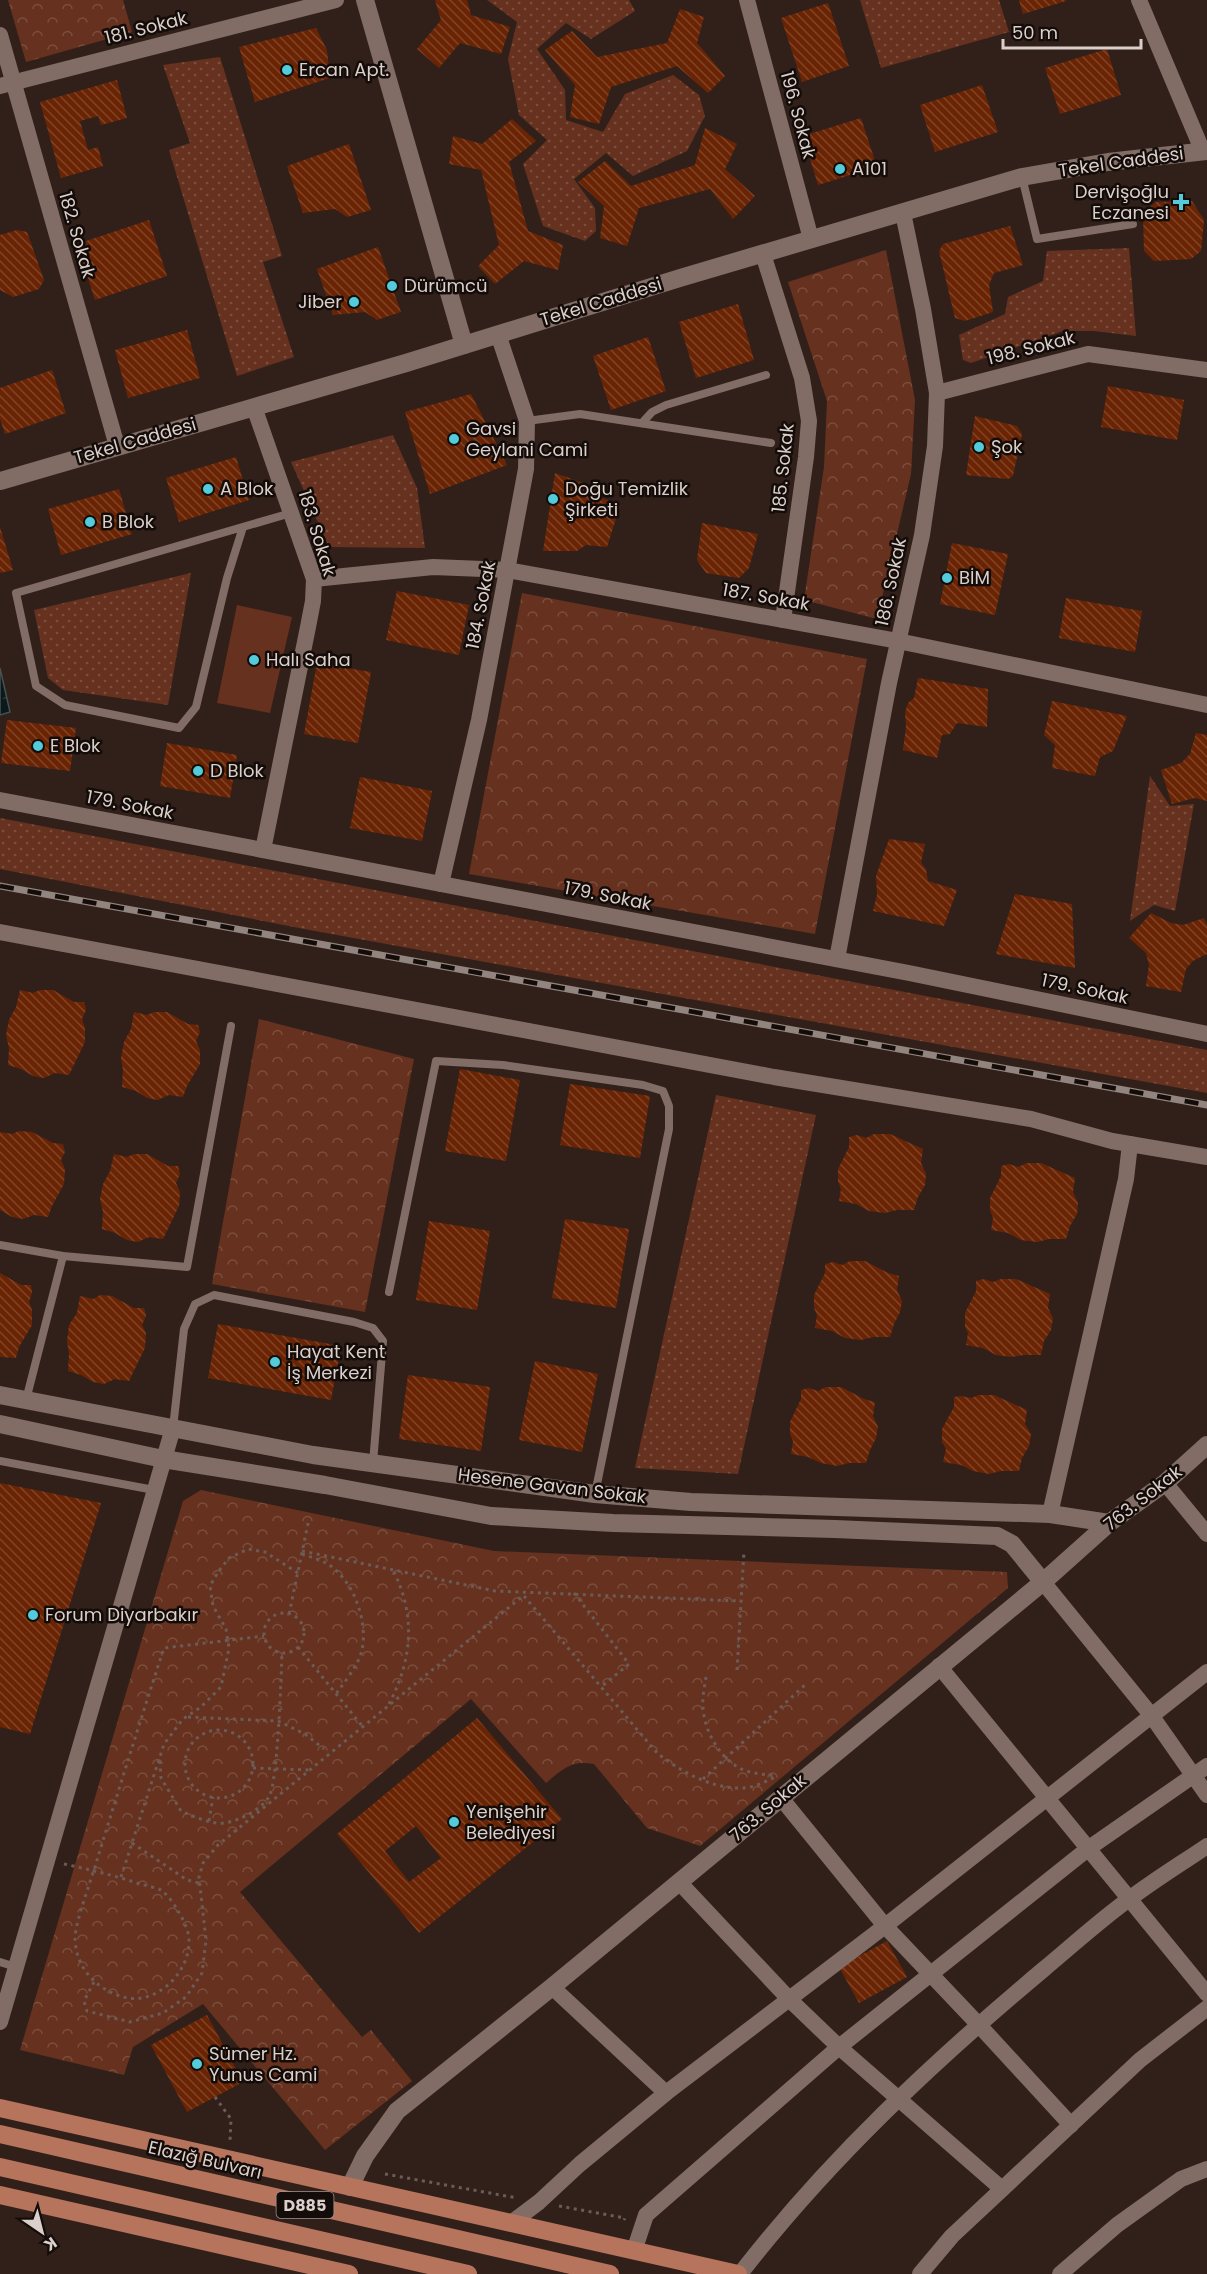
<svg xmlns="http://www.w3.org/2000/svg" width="1207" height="2274" viewBox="0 0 1207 2274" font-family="Poppins,sans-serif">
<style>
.grass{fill:url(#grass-dots)}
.park{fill:url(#park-crowns)}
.garden{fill:#66311e}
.water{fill:url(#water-ripples);stroke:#495050;stroke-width:1.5}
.building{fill:url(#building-back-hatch);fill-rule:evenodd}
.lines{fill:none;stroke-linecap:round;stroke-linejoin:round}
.path{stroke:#6b5c57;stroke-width:3;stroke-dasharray:3 4.5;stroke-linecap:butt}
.lane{stroke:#816d66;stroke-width:8}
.street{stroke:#816d66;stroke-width:16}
.secondary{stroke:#816d66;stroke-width:18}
.highway{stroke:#b7745c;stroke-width:18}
.rail-casing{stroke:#92847f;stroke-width:7}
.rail{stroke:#130c09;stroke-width:4.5;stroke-dasharray:14;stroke-linecap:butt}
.poi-dot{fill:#53cbda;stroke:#130c09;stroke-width:2}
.labels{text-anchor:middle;stroke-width:5;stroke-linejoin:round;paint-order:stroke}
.shield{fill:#130c09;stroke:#9f9491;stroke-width:1.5}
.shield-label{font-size:16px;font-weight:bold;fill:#dbcfcb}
.street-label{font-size:18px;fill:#dbcfcb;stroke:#130c09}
.poi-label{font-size:18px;fill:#dbcfcb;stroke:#130c09;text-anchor:start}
</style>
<defs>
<pattern id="grass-dots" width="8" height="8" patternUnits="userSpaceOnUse" patternTransform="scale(1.5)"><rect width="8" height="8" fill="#66311e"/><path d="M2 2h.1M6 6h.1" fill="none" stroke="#7b4e3d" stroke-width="1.8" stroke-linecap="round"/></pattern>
<pattern id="park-crowns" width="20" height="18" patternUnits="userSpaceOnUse" patternTransform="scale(1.5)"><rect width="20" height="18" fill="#66311e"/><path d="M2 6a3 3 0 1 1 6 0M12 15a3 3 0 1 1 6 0" fill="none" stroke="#7b4e3d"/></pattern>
<pattern id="water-ripples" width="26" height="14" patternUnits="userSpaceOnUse" patternTransform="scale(1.5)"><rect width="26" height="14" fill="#0a191b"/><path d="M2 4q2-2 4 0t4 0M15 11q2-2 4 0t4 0" fill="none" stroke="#2d393b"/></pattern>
<pattern id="building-back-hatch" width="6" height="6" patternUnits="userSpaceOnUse" patternTransform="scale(1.5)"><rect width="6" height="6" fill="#6a2404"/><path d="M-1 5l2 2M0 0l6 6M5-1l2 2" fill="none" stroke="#7f4327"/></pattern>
</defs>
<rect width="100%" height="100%" fill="#31201a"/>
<g class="grass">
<polygon points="487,0 629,0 635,11 591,39 566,23 537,49 565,90 566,120 603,132 625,94 673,75 699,95 705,116 687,151 633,176 606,153 574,179 595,208 596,231 585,241 543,226 523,164 547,140 519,115 508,59 517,22"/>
<polygon points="860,0 999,0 1009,32 881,68"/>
<polygon points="220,57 282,256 263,262 294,357 237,376 169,150 190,143 163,65"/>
<polygon points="1129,248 1136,336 1094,331 1063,331 971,363 963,360 959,335 1005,314 1008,297 1043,281 1047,251"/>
<polygon points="393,435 417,488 425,548 329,547 291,462"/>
<polygon points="191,573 168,705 63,690 48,678 34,610"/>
<polygon points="1150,776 1170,806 1194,804 1175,911 1154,905 1130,921"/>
<polygon points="0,818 1207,1050 1207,1093 304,929 0,869"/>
<polygon points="716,1095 816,1115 738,1474 635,1468"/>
</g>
<g class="park">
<polygon points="8,0 123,0 132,32 26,62"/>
<polygon points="886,250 915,400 911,474 877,619 804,600 824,467 827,401 788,282"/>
<polygon points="522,593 867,659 815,934 469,874"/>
<polygon points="259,1019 414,1059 365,1312 212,1284"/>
<path d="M201,1490L494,1551L1007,1572L1008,1588L700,1846L647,1828L594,1764C571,1760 563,1769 546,1783L471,1699L240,1892L362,2037L371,2030L412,2081L325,2150L203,2004L133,2047L124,2075L20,2050L183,1501Z"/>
</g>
<polygon class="garden" points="237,605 292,617 270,713 217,703"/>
<polygon class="water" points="0,668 10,712 0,715"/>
<g class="building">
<polygon points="435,0 467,0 471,15 510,27 501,54 460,43 439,68 417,49 441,20"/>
<polygon points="1019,0 1066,0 1066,1 1023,14"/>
<polygon points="828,3 849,66 802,82 781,18"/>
<polygon points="680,9 704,17 697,43 725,76 708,93 677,66 611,87 599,124 570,117 575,85 545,50 572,31 597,57 667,43"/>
<polygon points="316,28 327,50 330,78 255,102 239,47"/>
<polygon points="1107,49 1121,95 1060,114 1045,68"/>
<polygon points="117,80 127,118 101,125 98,116 80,121 88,150 98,147 103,166 61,178 40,102"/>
<polygon points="982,85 998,132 935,152 920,105"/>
<polygon points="861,118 877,167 818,185 803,136"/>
<polygon points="512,119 536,141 509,162 528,231 563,245 558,270 524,261 495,284 478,266 499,245 481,170 449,164 453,136 482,144"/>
<polygon points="705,128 737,144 725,169 755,196 733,219 710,189 639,208 627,246 600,238 604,206 578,182 605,161 631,186 695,165"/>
<polygon points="349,144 371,210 347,217 335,209 303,213 287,166"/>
<polygon points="1192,201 1204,220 1201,251 1191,259 1154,261 1144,251 1143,213 1156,202"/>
<polygon points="149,220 167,276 95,300 77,244"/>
<polygon points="1010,226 1023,265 994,273 989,285 993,312 965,321 955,318 939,251 943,244"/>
<polygon points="17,230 27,232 44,280 39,289 13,297 0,290 0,235"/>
<polygon points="378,247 401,312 377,320 365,312 333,315 317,269"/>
<polygon points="738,304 754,360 696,378 679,322"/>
<polygon points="187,330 200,378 128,398 115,350"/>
<polygon points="648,337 666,391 611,410 593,356"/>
<polygon points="52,370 66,413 5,434 0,419 0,388"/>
<polygon points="1108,386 1184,400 1177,440 1101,427"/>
<polygon points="471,394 507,465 430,494 405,412"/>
<polygon points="975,416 1017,426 1022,434 1013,476 1008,479 966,475"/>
<polygon points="236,457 249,500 179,522 166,478"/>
<polygon points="555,473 589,485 596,495 620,506 607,547 586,545 577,551 543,551"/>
<polygon points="119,489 132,534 61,555 48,509"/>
<polygon points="702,523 758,534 749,568 739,578 706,573 697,560"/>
<polygon points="0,527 13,570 0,573"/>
<polygon points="952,543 1008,554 995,615 940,604"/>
<polygon points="397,591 469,605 459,655 386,640"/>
<polygon points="1066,598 1142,611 1135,652 1059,638"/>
<polygon points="317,663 371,672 358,743 304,734"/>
<polygon points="918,678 988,689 987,727 957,723 950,734 942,735 937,758 903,750 906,727 905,713 908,703 914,698"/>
<polygon points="1052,701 1127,716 1113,751 1100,757 1095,776 1052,768 1055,745 1044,735"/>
<polygon points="7,720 76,728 70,771 1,763"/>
<polygon points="1196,733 1207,735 1207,801 1195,798 1172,804 1161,770 1181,763 1190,754"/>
<polygon points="167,743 237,755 230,798 160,786"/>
<polygon points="360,777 432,791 422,841 350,828"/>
<polygon points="889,839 925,844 921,863 926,869 928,881 957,890 944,926 873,911 877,895 876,876"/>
<polygon points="1015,894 1072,904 1075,968 996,954"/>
<polygon points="1151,913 1171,923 1183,925 1204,918 1207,925 1207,954 1193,961 1186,969 1181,992 1146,986 1149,965 1146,953 1129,938"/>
<polygon points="20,990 33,993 40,990 53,990 74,1002 84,1002 86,1010 82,1019 85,1028 85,1042 69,1075 55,1073 44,1078 33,1076 21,1069 8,1065 9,1048 6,1035 9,1020 16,1007"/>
<polygon points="134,1012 147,1015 154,1012 167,1012 188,1024 198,1025 200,1032 196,1041 200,1050 200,1064 187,1086 183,1097 169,1095 158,1100 147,1098 136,1091 122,1087 123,1070 121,1058 124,1042 131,1029"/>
<polygon points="460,1069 520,1080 506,1161 445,1151"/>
<polygon points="570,1084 650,1096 640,1158 560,1145"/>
<polygon points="19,1131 32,1132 53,1143 63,1144 65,1152 61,1160 65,1169 64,1184 52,1206 48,1217 34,1215 23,1219 12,1217 0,1210 0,1132 12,1134"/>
<polygon points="874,1134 890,1134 923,1149 921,1163 926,1174 925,1185 918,1197 914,1210 897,1210 885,1213 869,1211 856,1204 839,1201 841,1189 838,1181 838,1169 849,1147 849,1137 857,1135 866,1138"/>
<polygon points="114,1154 127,1157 134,1154 147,1154 168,1166 178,1166 180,1174 176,1183 180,1192 179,1206 163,1239 149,1237 138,1242 127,1240 115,1233 102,1229 103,1212 100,1199 103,1184 110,1171"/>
<polygon points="1027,1163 1041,1163 1075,1178 1073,1192 1078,1203 1077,1214 1070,1226 1066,1239 1049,1239 1037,1242 1021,1240 1008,1233 991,1230 993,1218 990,1210 990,1198 1001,1176 1001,1166 1009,1164 1018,1167"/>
<polygon points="565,1219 629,1229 616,1308 552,1298"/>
<polygon points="429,1221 490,1231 477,1310 416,1300"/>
<polygon points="850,1261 865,1261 888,1273 899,1276 897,1290 902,1301 900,1312 894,1324 890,1337 873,1337 861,1340 845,1338 832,1331 815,1328 817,1315 814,1308 814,1295 825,1273 825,1264 833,1262 842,1265"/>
<polygon points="0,1273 21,1285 31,1285 32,1293 29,1302 32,1310 32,1325 19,1347 16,1358 0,1357"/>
<polygon points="984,1279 993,1282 1001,1279 1016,1279 1050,1294 1048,1308 1053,1318 1051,1330 1044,1341 1041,1355 1024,1355 1011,1357 996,1355 983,1348 966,1345 968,1333 965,1326 965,1313 976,1291 976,1281"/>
<polygon points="100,1295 112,1296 134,1308 144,1308 146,1316 142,1325 146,1333 145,1348 129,1381 115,1379 104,1384 93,1382 81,1375 68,1371 69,1353 67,1341 69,1325 77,1313 80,1296 93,1299"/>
<polygon points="218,1324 341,1346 331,1400 208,1378"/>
<polygon points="535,1361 598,1374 582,1452 519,1440"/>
<polygon points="408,1375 490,1387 481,1451 399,1439"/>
<polygon points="826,1387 841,1387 864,1399 875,1402 873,1416 878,1427 876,1438 870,1450 866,1463 849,1463 837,1466 821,1463 808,1457 791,1454 793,1441 790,1434 790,1422 801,1399 801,1390 809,1388 818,1391"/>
<polygon points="979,1395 994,1395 1027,1410 1025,1424 1031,1434 1029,1446 1022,1458 1019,1471 1001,1471 989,1474 973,1471 961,1465 943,1462 946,1449 942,1442 942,1429 954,1407 954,1397 961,1396 971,1398"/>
<polygon points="0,1483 101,1503 30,1734 0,1727"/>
<path d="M477,1718L562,1819L419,1933L337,1834ZM416,1826L441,1858L409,1882L385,1851Z"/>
<polygon points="887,1941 907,1977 859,2003 839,1967"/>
<polygon points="207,2015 243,2082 187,2112 151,2045"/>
</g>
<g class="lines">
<g class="path">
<polyline points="302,1551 495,1591 739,1601"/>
<path d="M302,1554C311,1557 320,1560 328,1564C354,1581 368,1621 362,1650C358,1666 345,1681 336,1694"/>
<polyline points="574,1593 629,1664 601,1687"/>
<path d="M524,1596L657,1753C680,1771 711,1789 742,1788C754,1788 767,1781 777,1776"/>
<circle cx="284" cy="1633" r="20"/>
<polyline points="289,1614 309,1519"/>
<polyline points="298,1647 363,1727"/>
<polyline points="737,1670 744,1551"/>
<path d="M706,1677C705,1686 702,1696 703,1705C703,1727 717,1754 736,1766C748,1774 763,1774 777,1776"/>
<path d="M389,1704C413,1658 416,1614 392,1568"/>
<polyline points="188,1717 278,1721 305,1734 324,1749"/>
<circle cx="219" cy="1764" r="34"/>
<path d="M160,1761L161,1778L181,1811C192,1816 204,1821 216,1823C233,1825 260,1811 269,1797C278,1781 281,1677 282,1653"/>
<polyline points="253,1768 309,1770"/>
<polyline points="703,1779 807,1683"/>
<polyline points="209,1821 213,1797"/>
<polyline points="132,1843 187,1880 199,1883"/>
<path d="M64,1864C91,1870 117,1876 143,1885C149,1886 156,1888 161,1890C168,1895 174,1904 178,1911C183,1919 189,1931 189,1940C190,1973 156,2006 123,1997C96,1989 76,1968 75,1939C75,1922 92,1878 97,1860C119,1789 141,1718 164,1648L264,1636"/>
<polyline points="121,1877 164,1744 183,1719 201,1707 221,1687 229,1648 226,1629 213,1606 210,1586 218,1572 229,1558 248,1549 265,1552 298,1573"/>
<polyline points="94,1982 84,2001 87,2011 130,2022 163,2013 186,1997 202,1973 206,1940 199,1877 203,1863 218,1845 524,1595"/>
<polyline points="215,2097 231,2119 230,2141"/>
<polyline points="385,2174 517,2198"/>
<polyline points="559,2206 625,2218 624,2220"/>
</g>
<g class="lane">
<polyline points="1022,177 1037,239 1133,224"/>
<polyline points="527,421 580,414 771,443"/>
<polyline points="642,423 652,412 666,405 766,375"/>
<polyline points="243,527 227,578 196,707 179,728 65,705 36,686 16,593 291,513"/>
<polyline points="0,1245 63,1256 187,1267 231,1026"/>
<polyline points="389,1292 436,1061 503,1065 643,1085 663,1091 669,1106 669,1129 595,1494"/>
<polyline points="26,1400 63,1256"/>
<polyline points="173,1428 184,1329 195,1304 214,1295 354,1322 373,1328 383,1341 373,1463"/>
<polyline points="0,1461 154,1490"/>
<polyline points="0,1962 16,1967"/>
</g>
<g class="street">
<polyline points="747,0 811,239"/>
<polyline points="1139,0 1203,152"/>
<polyline points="0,35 117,446"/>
<polyline points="0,86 336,0"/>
<polyline points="763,254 802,378 809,421 806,457 783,620"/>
<polyline points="937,393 1088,354 1207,370"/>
<polyline points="254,407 314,579 313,601 308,627 263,850"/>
<polyline points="314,579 433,567 508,570 898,641 1207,705"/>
<polyline points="0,800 909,973 1207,1034"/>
<polyline points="441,884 479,720 526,469 527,421 498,334"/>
<polyline points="0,932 774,1077 1031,1119 1112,1141 1207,1157"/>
<polyline points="837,959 889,683 922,535 935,446 937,393 923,309 903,213"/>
<polyline points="1165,1483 1207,1534"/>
<polyline points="1050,1514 1126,1179 1130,1144"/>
<polyline points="1043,1582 1151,1715 1207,1795"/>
<polyline points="939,1666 1207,1994"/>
<polyline points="781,1798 885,1926 978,2024 1071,2125"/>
<polyline points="679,1882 790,2000 839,2047 1002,2189"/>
<polyline points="552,1987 666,2093"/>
<polyline points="0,2022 173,1428"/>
<polyline points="511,2223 539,2202 580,2164 666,2093 885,1926 1207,1672"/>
<polyline points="634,2251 646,2215 839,2047 1089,1848 1207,1766"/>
<path d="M740,2274C828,2160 934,2061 1044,1969C1073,1945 1101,1919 1132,1897C1156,1879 1182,1863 1207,1846"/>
<polyline points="920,2274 952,2236 1140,2060 1207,2008"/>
<polyline points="1060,2274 1117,2225 1181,2179 1207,2169"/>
</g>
<g class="secondary">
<polyline points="365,0 464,345"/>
<polyline points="0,481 406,363 680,278 1022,177 1108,162 1207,151"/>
<polyline points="0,1395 313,1455 595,1494 691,1502 1050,1514 1109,1523"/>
<polyline points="0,1424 163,1459 325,1485 491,1516 613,1523 835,1529 997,1536 1012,1544 1043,1582"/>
<polyline points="350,2187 365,2156 397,2111 552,1987 1043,1582 1109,1523 1165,1483 1207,1445"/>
</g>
<g class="highway">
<polyline points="0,2108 738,2274"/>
<polyline points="0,2134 610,2274"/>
<polyline points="0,2167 468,2274"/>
<polyline points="0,2195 349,2274"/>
</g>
<defs>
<polyline id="rail" points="0,886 1207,1105"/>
</defs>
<use href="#rail" class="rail-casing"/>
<use href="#rail" class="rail"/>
</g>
<g class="poi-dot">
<circle cx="287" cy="70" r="6"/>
<circle cx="840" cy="169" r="6"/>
<path d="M1178 193h6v6h6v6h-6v6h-6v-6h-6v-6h6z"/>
<circle cx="392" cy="286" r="6"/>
<circle cx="354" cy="302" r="6"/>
<circle cx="454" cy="439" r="6"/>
<circle cx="979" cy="447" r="6"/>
<circle cx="208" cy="489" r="6"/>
<circle cx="553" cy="499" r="6"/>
<circle cx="90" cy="522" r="6"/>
<circle cx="947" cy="578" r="6"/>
<circle cx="254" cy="660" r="6"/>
<circle cx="38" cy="746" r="6"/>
<circle cx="198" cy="771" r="6"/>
<circle cx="275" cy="1362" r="6"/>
<circle cx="33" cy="1615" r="6"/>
<circle cx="454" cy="1822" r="6"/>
<circle cx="197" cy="2064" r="6"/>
</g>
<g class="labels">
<rect class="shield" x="276.5" y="2192" width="57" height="26" rx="4.5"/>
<g class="shield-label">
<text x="305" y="2211">D885</text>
</g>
<g class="street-label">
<text transform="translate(146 28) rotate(-14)" y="6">181. Sokak</text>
<text transform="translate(798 115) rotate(75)" y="6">196. Sokak</text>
<text transform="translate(1121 162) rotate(-8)" y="6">Tekel Caddesi</text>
<text transform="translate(77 235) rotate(74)" y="6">182. Sokak</text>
<text transform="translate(601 302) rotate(-17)" y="6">Tekel Caddesi</text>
<text transform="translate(1031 348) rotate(-14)" y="6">198. Sokak</text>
<text transform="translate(135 441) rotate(-16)" y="6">Tekel Caddesi</text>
<text transform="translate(783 468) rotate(-84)" y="6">185. Sokak</text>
<text transform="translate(317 533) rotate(73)" y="6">183. Sokak</text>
<text transform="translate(891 582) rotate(-78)" y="6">186. Sokak</text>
<text transform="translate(766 597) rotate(10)" y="6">187. Sokak</text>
<text transform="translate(481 605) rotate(-79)" y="6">184. Sokak</text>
<text transform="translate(130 805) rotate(11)" y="6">179. Sokak</text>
<text transform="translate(608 896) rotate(11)" y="6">179. Sokak</text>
<text transform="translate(1085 989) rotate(12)" y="6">179. Sokak</text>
<text transform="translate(552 1486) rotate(7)" y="6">Hesene Gavan Sokak</text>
<text transform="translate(1143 1498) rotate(-38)" y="6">763. Sokak</text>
<text transform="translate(768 1808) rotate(-40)" y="6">763. Sokak</text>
<text transform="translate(205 2160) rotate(13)" y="6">Elazığ Bulvarı</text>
</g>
<g class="poi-label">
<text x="299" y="76">Ercan Apt.</text>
<text x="852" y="175">A101</text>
<text x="1169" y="198" text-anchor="end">Dervişoğlu<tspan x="1169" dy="21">Eczanesi</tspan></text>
<text x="404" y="292">Dürümcü</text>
<text x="342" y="308" text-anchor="end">Jiber</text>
<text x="466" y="435">Gavsi<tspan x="466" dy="21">Geylani Cami</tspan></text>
<text x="991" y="453">Şok</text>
<text x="220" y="495">A Blok</text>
<text x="565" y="495">Doğu Temizlik<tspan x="565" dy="21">Şirketi</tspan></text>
<text x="102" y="528">B Blok</text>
<text x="959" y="584">BİM</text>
<text x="266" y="666">Halı Saha</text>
<text x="50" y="752">E Blok</text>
<text x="210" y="777">D Blok</text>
<text x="287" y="1358">Hayat Kent<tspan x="287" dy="21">İş Merkezi</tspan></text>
<text x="45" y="1621">Forum Diyarbakır</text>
<text x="466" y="1818">Yenişehir<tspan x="466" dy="21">Belediyesi</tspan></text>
<text x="209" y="2060">Sümer Hz.<tspan x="209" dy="21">Yunus Cami</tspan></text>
</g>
</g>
<g transform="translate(42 2232) rotate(145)" stroke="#130c09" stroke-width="4.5" paint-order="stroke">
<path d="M0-4.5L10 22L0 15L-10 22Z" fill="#dbcfcb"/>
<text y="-9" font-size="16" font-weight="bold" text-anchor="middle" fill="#dbcfcb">K</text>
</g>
<path d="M1003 39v9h138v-9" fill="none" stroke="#dbcfcb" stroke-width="3"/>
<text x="1012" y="39" font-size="18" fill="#dbcfcb" stroke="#130c09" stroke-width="4.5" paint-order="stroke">50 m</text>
</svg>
